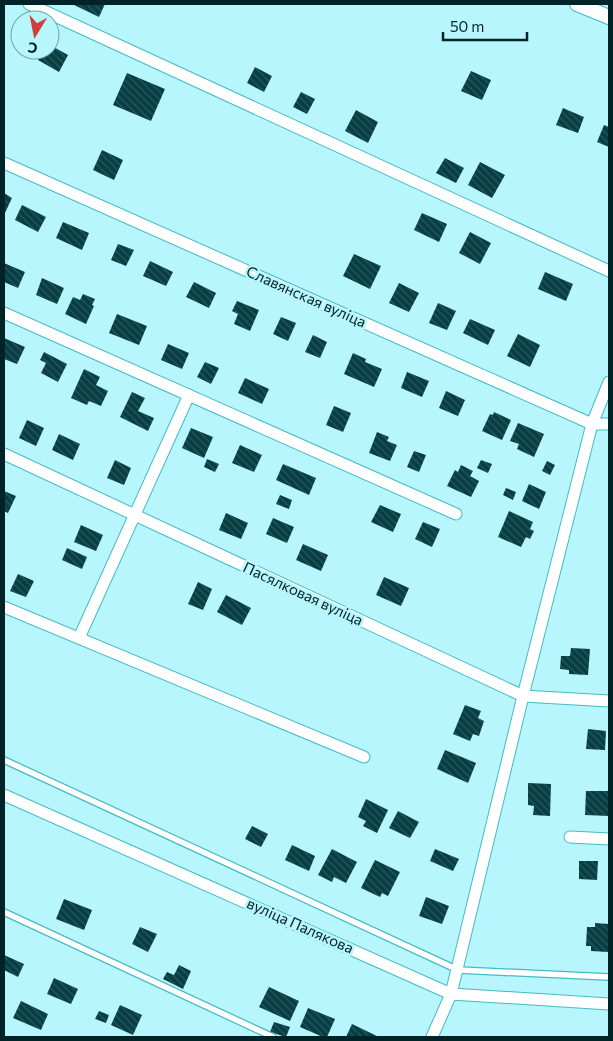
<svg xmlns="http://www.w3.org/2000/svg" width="613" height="1041" viewBox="0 0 613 1041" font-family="Commissioner,sans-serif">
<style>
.building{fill:url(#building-back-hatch)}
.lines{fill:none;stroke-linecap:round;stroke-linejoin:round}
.service-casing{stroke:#44bac6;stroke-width:8}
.minor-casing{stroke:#44bac6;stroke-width:13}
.tertiary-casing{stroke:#44bac6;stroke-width:16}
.service{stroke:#fff;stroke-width:5.5}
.minor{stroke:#fff;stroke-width:11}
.tertiary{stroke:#fff;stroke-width:14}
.labels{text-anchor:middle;stroke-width:5;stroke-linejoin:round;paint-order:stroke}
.street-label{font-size:15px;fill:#002327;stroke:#b8f6fd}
</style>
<defs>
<pattern id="building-back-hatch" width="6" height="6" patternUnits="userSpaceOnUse" patternTransform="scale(1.25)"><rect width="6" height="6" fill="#073e44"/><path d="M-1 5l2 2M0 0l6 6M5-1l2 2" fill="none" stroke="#29575c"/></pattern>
</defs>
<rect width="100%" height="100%" fill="#b8f6fd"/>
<g class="building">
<polygon points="72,4 105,4 99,17"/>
<polygon points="50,45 68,55 59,72 38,60 43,50 50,50"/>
<polygon points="255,67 272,76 264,92 247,83"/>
<polygon points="471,71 491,80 482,100 461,91"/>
<polygon points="127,73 165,89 151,121 113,105"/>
<polygon points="301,92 315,99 307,114 293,107"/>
<polygon points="563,108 584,117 578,133 556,125"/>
<polygon points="356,110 378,122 368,143 345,131"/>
<polygon points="604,125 609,127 609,147 597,142"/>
<polygon points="102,150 123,160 114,180 93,170"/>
<polygon points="445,158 464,168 456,183 436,173"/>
<polygon points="480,162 505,175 492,198 468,185"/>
<polygon points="4,193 12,198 4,215"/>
<polygon points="22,205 46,217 38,232 15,220"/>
<polygon points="422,213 447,224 439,242 414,230"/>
<polygon points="63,222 89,233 82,250 56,238"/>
<polygon points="470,232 491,243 480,264 459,253"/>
<polygon points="118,244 134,250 126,266 111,260"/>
<polygon points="354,254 381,266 370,289 343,276"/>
<polygon points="150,261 173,272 166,286 143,276"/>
<polygon points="4,263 25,272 18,288 4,282"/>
<polygon points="545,272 573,284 566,301 538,289"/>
<polygon points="42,278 64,288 57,304 36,295"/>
<polygon points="194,282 216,293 209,308 186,297"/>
<polygon points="399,283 419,293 409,312 389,303"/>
<polygon points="83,294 95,299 92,305 94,306 86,324 65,314 73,297 80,300"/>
<polygon points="237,301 259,310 250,331 234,324 238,314 232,311"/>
<polygon points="438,303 456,311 447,330 429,323"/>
<polygon points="117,314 147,326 139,345 109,333"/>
<polygon points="281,317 296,323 288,341 273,334"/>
<polygon points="470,319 495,330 488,345 463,333"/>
<polygon points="518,334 540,345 530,367 507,356"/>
<polygon points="313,335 327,342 320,358 305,352"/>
<polygon points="4,338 25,347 17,364 4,359"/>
<polygon points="168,344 189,353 182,369 161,360"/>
<polygon points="44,352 67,364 58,382 41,373 46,363 40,360"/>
<polygon points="353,353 366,359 365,362 382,369 374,387 344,374"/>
<polygon points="205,362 219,368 211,384 197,377"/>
<polygon points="84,369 100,377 96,385 108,391 101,406 89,401 87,405 71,398"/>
<polygon points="407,372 429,381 422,397 401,388"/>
<polygon points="245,378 269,389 262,404 238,393"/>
<polygon points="446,391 465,400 458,416 439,408"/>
<polygon points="132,392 145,398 138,411 154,418 148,431 120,417"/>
<polygon points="334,406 351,413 343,432 326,425"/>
<polygon points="494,412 511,420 502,440 482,431 490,414 493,415"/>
<polygon points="27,420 44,428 36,446 19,438"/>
<polygon points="518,423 544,434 534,457 517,449 519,444 510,441"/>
<polygon points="191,428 213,437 204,458 182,448"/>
<polygon points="377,432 389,437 387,441 397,445 390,461 369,453"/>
<polygon points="59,434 80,444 73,460 52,450"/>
<polygon points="240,445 262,455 254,472 232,463"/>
<polygon points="414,451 426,455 419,472 407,467"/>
<polygon points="207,459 219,464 215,472 204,467"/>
<polygon points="115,460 131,468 124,485 107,478"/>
<polygon points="481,460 492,464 488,473 477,468"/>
<polygon points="547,461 555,465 550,475 542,471"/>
<polygon points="283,464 316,478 309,495 276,480"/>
<polygon points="461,465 473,471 470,476 479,481 471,497 447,486 455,470 458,472"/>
<polygon points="529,484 546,492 539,509 522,501"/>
<polygon points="506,488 516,492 513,500 503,495"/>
<polygon points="4,491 16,496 8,513 4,511"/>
<polygon points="280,495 292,500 289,509 276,504"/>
<polygon points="380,505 401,514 393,532 371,522"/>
<polygon points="509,511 533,522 530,529 534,531 530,539 526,537 521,547 498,537"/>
<polygon points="226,513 248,523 241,539 219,530"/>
<polygon points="273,518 294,527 287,543 266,534"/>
<polygon points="423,522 440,529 432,547 415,539"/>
<polygon points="81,525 103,535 96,551 74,542"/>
<polygon points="303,544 328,555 321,571 296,560"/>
<polygon points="67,548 87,557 82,569 62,560"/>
<polygon points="18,574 34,581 26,597 10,591"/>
<polygon points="384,577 409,588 401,606 376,595"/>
<polygon points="198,582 212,589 203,610 188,604"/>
<polygon points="226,595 251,608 242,625 217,612"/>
<polygon points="571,648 590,649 588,675 569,674 569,670 560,669 561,656 570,656"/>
<polygon points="465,705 481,711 478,718 484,721 479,736 473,734 470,741 453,734"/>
<polygon points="588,729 606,731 605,750 586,749"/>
<polygon points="445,750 476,763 468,783 437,769"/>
<polygon points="528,783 551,784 550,816 533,815 534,806 528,805"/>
<polygon points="586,791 609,791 609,816 585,815"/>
<polygon points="366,799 388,810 377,833 363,826 366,821 358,817"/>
<polygon points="398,811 419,822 410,838 389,828"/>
<polygon points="252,826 268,834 261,847 245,839"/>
<polygon points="292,845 315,856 309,871 285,860"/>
<polygon points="332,849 357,862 346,883 334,877 332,882 318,875"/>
<polygon points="435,849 459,859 453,871 430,861"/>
<polygon points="375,860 400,872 388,896 382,893 380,897 361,888"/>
<polygon points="579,861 598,861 597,880 579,879"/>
<polygon points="426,897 449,906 442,924 419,916"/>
<polygon points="64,899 92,910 84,930 56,919"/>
<polygon points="595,923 609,924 608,952 591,951 591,946 586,946 587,927 595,927"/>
<polygon points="140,927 157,934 148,952 132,944"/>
<polygon points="4,955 24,964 18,977 4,970"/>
<polygon points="179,965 191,971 183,989 163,979 167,972 174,975"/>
<polygon points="54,978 78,989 71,1004 47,994"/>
<polygon points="269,987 299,1001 290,1021 259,1007"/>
<polygon points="21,1001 48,1014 41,1030 13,1018"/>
<polygon points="120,1005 142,1015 133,1035 111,1025"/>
<polygon points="308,1008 335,1019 327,1037 323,1037 300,1027"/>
<polygon points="99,1011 109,1015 106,1023 95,1019"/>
<polygon points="274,1022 290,1027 286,1037 270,1032"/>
<polygon points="352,1024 379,1037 346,1037"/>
</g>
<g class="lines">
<defs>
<g id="service">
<polyline points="4,760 458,970 609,977"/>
<polyline points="4,912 273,1037"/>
</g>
<g id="minor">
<polyline points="29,4 609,271"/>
<polyline points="4,163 592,424 609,424"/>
<polyline points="4,313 456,514"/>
<polyline points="4,454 523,696 609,701"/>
<polyline points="4,607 364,757"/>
<polyline points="79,638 189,395"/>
<polyline points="4,795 451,994 609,1004"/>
<polyline points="570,837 609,839"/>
<polyline points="432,1037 451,994 523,696 592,424 609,382"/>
</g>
<polyline id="tertiary" points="577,4 609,17"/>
</defs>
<use href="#service" class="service-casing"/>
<use href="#minor" class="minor-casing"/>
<use href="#tertiary" class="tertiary-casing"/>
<use href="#service" class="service"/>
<use href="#minor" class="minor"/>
<use href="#tertiary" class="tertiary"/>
</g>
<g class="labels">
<g class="street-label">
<text transform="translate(306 297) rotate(24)" y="5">Славянская вуліца</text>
<text transform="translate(303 594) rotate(25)" y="5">Пасялковая вуліца</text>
<text transform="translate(300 926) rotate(24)" y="5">вуліца Палякова</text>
</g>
</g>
<rect width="613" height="1041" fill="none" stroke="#002327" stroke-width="10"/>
<g transform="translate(35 35) rotate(190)"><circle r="24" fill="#b8f6fd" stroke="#6ea2a7"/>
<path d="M0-4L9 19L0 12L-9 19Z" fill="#ce3f3e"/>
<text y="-8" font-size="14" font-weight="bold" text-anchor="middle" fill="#002327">С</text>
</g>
<path d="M443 32v8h84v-8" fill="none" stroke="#002327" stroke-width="2.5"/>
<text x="450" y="32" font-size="15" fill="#002327" stroke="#b8f6fd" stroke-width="4" paint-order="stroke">50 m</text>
</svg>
